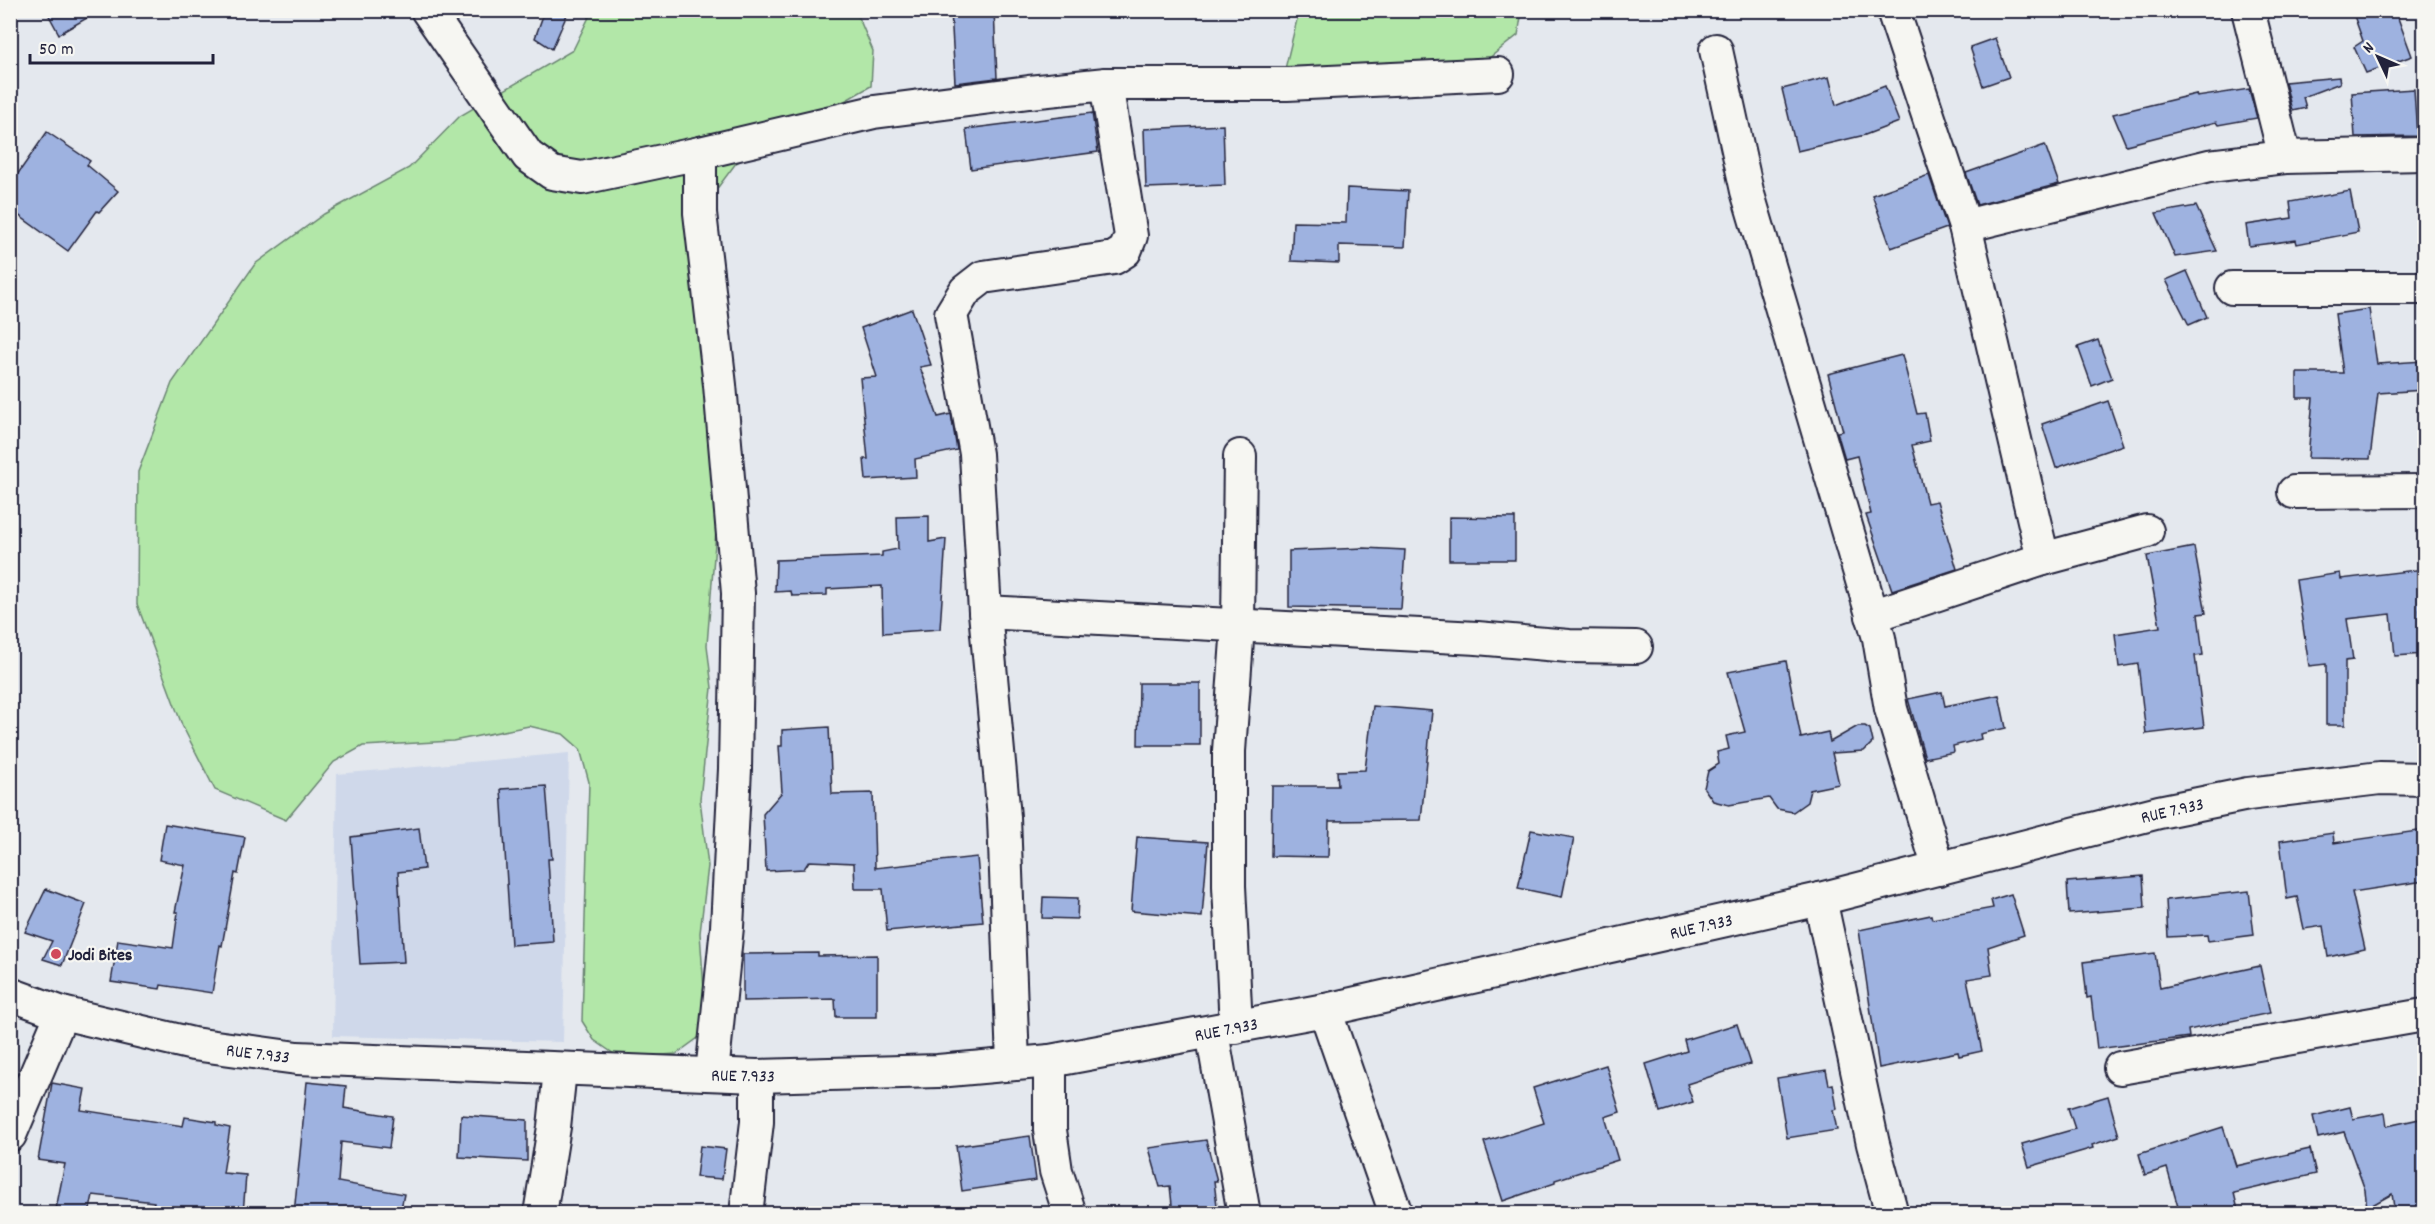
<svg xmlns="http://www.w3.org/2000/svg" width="2435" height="1224" viewBox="0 0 2435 1224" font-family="Dekko,sans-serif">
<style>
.built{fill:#cfd8ea}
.green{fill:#b2e7a8;stroke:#6a8472;stroke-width:1.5}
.building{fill:#9eb2e0;stroke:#22223b;stroke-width:1.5}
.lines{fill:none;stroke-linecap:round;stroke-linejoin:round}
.minor-casing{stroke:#22223b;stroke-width:36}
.minor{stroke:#f6f6f2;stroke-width:32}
.poi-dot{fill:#d1495b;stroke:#f6f6f2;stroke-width:2}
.labels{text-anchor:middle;stroke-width:4.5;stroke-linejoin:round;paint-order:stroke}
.street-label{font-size:18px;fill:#22223b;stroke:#f6f6f2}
.poi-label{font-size:18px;font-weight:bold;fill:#22223b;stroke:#f6f6f2;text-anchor:start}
</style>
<rect width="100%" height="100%" fill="#e4e8ee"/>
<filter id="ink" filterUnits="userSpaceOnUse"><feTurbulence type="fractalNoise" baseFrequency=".0167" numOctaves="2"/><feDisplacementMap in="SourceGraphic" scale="12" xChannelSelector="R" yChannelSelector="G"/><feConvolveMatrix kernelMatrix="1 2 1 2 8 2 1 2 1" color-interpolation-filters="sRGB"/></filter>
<g filter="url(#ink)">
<polygon class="built" points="569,753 563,1042 333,1036 337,774"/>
<g class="green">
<polygon points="592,11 856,11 873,51 871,86 736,163 710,198 719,493 707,645 712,688 700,799 708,866 700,933 704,990 702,1035 676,1054 620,1058 594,1040 582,1021 589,782 580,749 563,734 529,726 453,741 363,746 334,762 286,820 215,790 182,725 137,604 138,472 172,383 255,264 324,214 409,168 460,116 573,50"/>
<polygon points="1299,11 1522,11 1518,35 1484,62 1463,66 1397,62 1354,73 1285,69"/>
</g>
<g class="building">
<polygon points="46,10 101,10 59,34"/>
<polygon points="545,10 569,10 552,49 535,38"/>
<polygon points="951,10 994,10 997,78 955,83"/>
<polygon points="2352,10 2395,10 2412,56 2366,73 2354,47 2363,41"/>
<polygon points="1995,38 2009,77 1983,86 1970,47"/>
<polygon points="1829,77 1836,105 1885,86 1899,122 1865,135 1797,151 1782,89"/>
<polygon points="2339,77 2340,83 2303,97 2306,108 2292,111 2285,82"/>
<polygon points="2249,89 2257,118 2218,125 2216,122 2126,145 2113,114 2196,94 2197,97"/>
<polygon points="2414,89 2417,136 2355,137 2352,93"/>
<polygon points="1092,113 1098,152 971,169 966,129"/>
<polygon points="1223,125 1225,185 1146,188 1144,129"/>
<polygon points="47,132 90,161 87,165 118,191 99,212 97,211 68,251 10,209 10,185"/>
<polygon points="2045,145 2059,184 1977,205 1966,173"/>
<polygon points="1929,175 1947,228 1891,248 1872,195"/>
<polygon points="1347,188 1408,191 1405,247 1339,245 1339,263 1291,261 1293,222 1346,223"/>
<polygon points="2350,191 2358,232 2297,244 2296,240 2249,246 2246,225 2292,218 2290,202"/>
<polygon points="2196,206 2217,251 2175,257 2156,213"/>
<polygon points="2187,271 2207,317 2189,325 2166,280"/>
<polygon points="912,309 931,365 920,367 938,417 951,414 957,450 915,459 916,477 866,480 864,459 868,459 860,378 877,377 861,328"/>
<polygon points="2369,309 2377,364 2424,361 2424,390 2378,393 2370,459 2308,458 2313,398 2297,398 2297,373 2343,373 2335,314"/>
<polygon points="2098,340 2112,378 2092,386 2078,347"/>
<polygon points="1902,355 1917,414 1925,413 1930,441 1912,445 1927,503 1937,501 1957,569 1892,590 1866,515 1871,514 1857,456 1845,459 1837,432 1843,431 1828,374"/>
<polygon points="2108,401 2123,445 2056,468 2042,424"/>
<polygon points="929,516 929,542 946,539 940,629 883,633 882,586 827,589 827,595 792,596 791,591 775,592 776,560 882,556 882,552 898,549 897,517"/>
<polygon points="1449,517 1515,518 1515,560 1449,560"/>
<polygon points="2194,547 2206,613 2198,614 2203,655 2195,656 2204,727 2146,734 2138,664 2119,667 2115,634 2160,627 2147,556"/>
<polygon points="1364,548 1405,550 1401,609 1289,607 1289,551"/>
<polygon points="2424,569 2424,610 2420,610 2424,654 2395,656 2391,614 2347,619 2353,660 2345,661 2345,725 2326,725 2326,664 2309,666 2296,580 2340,573 2341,579"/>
<polygon points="1786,661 1801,738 1828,732 1830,742 1858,726 1865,726 1870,729 1873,742 1864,751 1832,753 1839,784 1810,790 1807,802 1793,812 1777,809 1769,798 1729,805 1713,801 1704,788 1708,771 1719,764 1717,752 1729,749 1726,736 1745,732 1728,672"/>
<polygon points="1139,683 1200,683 1200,745 1138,745"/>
<polygon points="1942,692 1945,706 1999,695 2006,728 1980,734 1981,739 1953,746 1954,752 1925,758 1908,699"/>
<polygon points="1373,706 1432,711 1421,820 1329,821 1328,857 1271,856 1272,786 1338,786 1337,771 1365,770"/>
<polygon points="829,727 832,794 873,793 875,868 977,857 983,922 887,931 883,889 855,889 854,863 809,861 804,869 766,871 763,814 782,792 779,746 782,746 782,730"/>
<polygon points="546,786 552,859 548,859 553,942 511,945 501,789"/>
<polygon points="165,824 245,837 238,874 235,873 222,946 220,945 212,993 161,985 160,989 111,982 118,940 173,948 178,912 175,912 185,865 159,860"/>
<polygon points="419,828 424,869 398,872 404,962 360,964 351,837"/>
<polygon points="1531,830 1574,838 1562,897 1518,888"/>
<polygon points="2424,830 2424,881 2352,892 2365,949 2328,957 2323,926 2304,929 2297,897 2287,899 2280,841 2333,833 2334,843"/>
<polygon points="1137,837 1208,842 1202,917 1131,911"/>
<polygon points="2143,876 2145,908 2069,914 2067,882"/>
<polygon points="46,889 86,904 62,965 43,959 52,941 25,932"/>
<polygon points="2249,891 2254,935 2208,941 2207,935 2168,937 2166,900"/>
<polygon points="2011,894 2024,935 1988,947 1992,975 1967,979 1982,1051 1959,1056 1958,1052 1879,1068 1859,930 1931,915 1932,919 1993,908 1991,900"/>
<polygon points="1043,897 1078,898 1077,919 1042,918"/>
<polygon points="818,953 818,956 877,955 877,1017 836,1017 835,999 743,1001 743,954"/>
<polygon points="2155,953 2160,988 2260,966 2270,1013 2188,1030 2189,1037 2097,1049 2091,997 2087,998 2083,962"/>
<polygon points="1737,1024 1750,1064 1687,1084 1693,1102 1660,1112 1646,1064 1687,1051 1684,1040"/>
<polygon points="1606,1065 1620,1112 1605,1117 1618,1160 1555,1180 1555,1183 1503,1201 1484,1142 1544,1123 1533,1088"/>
<polygon points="1826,1070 1829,1085 1833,1084 1837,1109 1833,1110 1837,1130 1787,1138 1777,1078"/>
<polygon points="307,1082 346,1086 344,1108 393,1116 389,1148 341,1142 338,1182 404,1194 400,1214 294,1214"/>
<polygon points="52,1083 85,1089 81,1110 183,1126 185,1117 216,1122 216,1125 230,1128 223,1173 246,1175 243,1214 178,1214 179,1208 153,1206 154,1202 93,1195 89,1214 55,1214 65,1164 38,1160"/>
<polygon points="2108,1096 2119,1136 2092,1145 2093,1148 2029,1167 2022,1144 2075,1129 2068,1108"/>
<polygon points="2350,1107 2353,1119 2385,1113 2387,1126 2424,1118 2424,1212 2395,1214 2392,1194 2367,1208 2365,1190 2344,1132 2318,1138 2313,1116"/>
<polygon points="461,1115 527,1120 527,1161 459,1157"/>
<polygon points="2223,1127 2236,1166 2310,1149 2316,1174 2234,1193 2239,1214 2180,1214 2167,1168 2145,1175 2139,1154"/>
<polygon points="1030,1136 1036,1180 962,1191 956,1146"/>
<polygon points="1206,1140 1217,1181 1214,1181 1218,1214 1173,1214 1170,1186 1160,1187 1149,1148"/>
<polygon points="700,1146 726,1149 722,1179 696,1177"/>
</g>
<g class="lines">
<defs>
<g id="minor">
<polyline points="427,10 528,156 552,173 582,178 700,153 700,213 720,385 738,593 735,769 727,927 712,1074"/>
<polyline points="1893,10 1965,226 2043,559"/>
<polyline points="2248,10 2285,157"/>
<polyline points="1716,50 1747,191 1879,638 1891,709 1939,869"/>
<polyline points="700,153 874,112 1029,92 1106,84 1287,84 1498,74"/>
<polyline points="1965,226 2209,166 2285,157 2424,154"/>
<polyline points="2232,288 2424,288"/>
<polyline points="2294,492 2424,491"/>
<polyline points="985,612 1477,638 1569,646 1636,647"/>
<polyline points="1872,616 2043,559 2147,531"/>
<polyline points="1820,899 1873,1144 1892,1214"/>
<polyline points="10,994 62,1013 193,1044 297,1058 757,1076 938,1071 1050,1061 1325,1010 1820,899 2159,812 2248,794 2380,778 2424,779"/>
<polyline points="1325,1010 1396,1214"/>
<polyline points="1236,1027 1229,886 1229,751 1238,626 1240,456"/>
<polyline points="1212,1032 1244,1214"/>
<polyline points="1050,1061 1050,1130 1056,1171 1070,1214"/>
<polyline points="1013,1064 1004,817 985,612 976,454 951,314 965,291 983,277 1114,258 1125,251 1131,236 1106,84"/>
<polyline points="2120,1068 2424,1015"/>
<polyline points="10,1135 62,1013"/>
<polyline points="540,1214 554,1127 560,1070"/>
<polyline points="746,1214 757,1122 757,1076"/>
</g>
</defs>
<use href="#minor" class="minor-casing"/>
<use href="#minor" class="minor"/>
</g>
</g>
<circle class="poi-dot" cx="56" cy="954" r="6"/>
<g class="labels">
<g class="street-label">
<text transform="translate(2172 810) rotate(-13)" y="6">RUE 7.933</text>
<text transform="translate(1701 926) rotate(-13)" y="6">RUE 7.933</text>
<text transform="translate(1226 1029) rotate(-11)" y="6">RUE 7.933</text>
<text transform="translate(258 1053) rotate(7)" y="6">RUE 7.933</text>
<text transform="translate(743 1075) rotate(1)" y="6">RUE 7.933</text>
</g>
<g class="poi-label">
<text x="68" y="960">Jodi Bites</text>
</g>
</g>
<rect width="2435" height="1224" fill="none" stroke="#f6f6f2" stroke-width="36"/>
<rect x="18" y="18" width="2399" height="1188" fill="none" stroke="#22223b" stroke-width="2" filter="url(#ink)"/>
<g transform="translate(2378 57) rotate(314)" stroke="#f6f6f2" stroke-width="4.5" paint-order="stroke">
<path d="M0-4.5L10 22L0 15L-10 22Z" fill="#22223b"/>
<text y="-9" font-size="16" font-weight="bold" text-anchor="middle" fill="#22223b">N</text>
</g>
<path d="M30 54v9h183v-9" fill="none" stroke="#22223b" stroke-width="3"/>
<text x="39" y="54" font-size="18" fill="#22223b" stroke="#f6f6f2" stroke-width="4.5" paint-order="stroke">50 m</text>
</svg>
